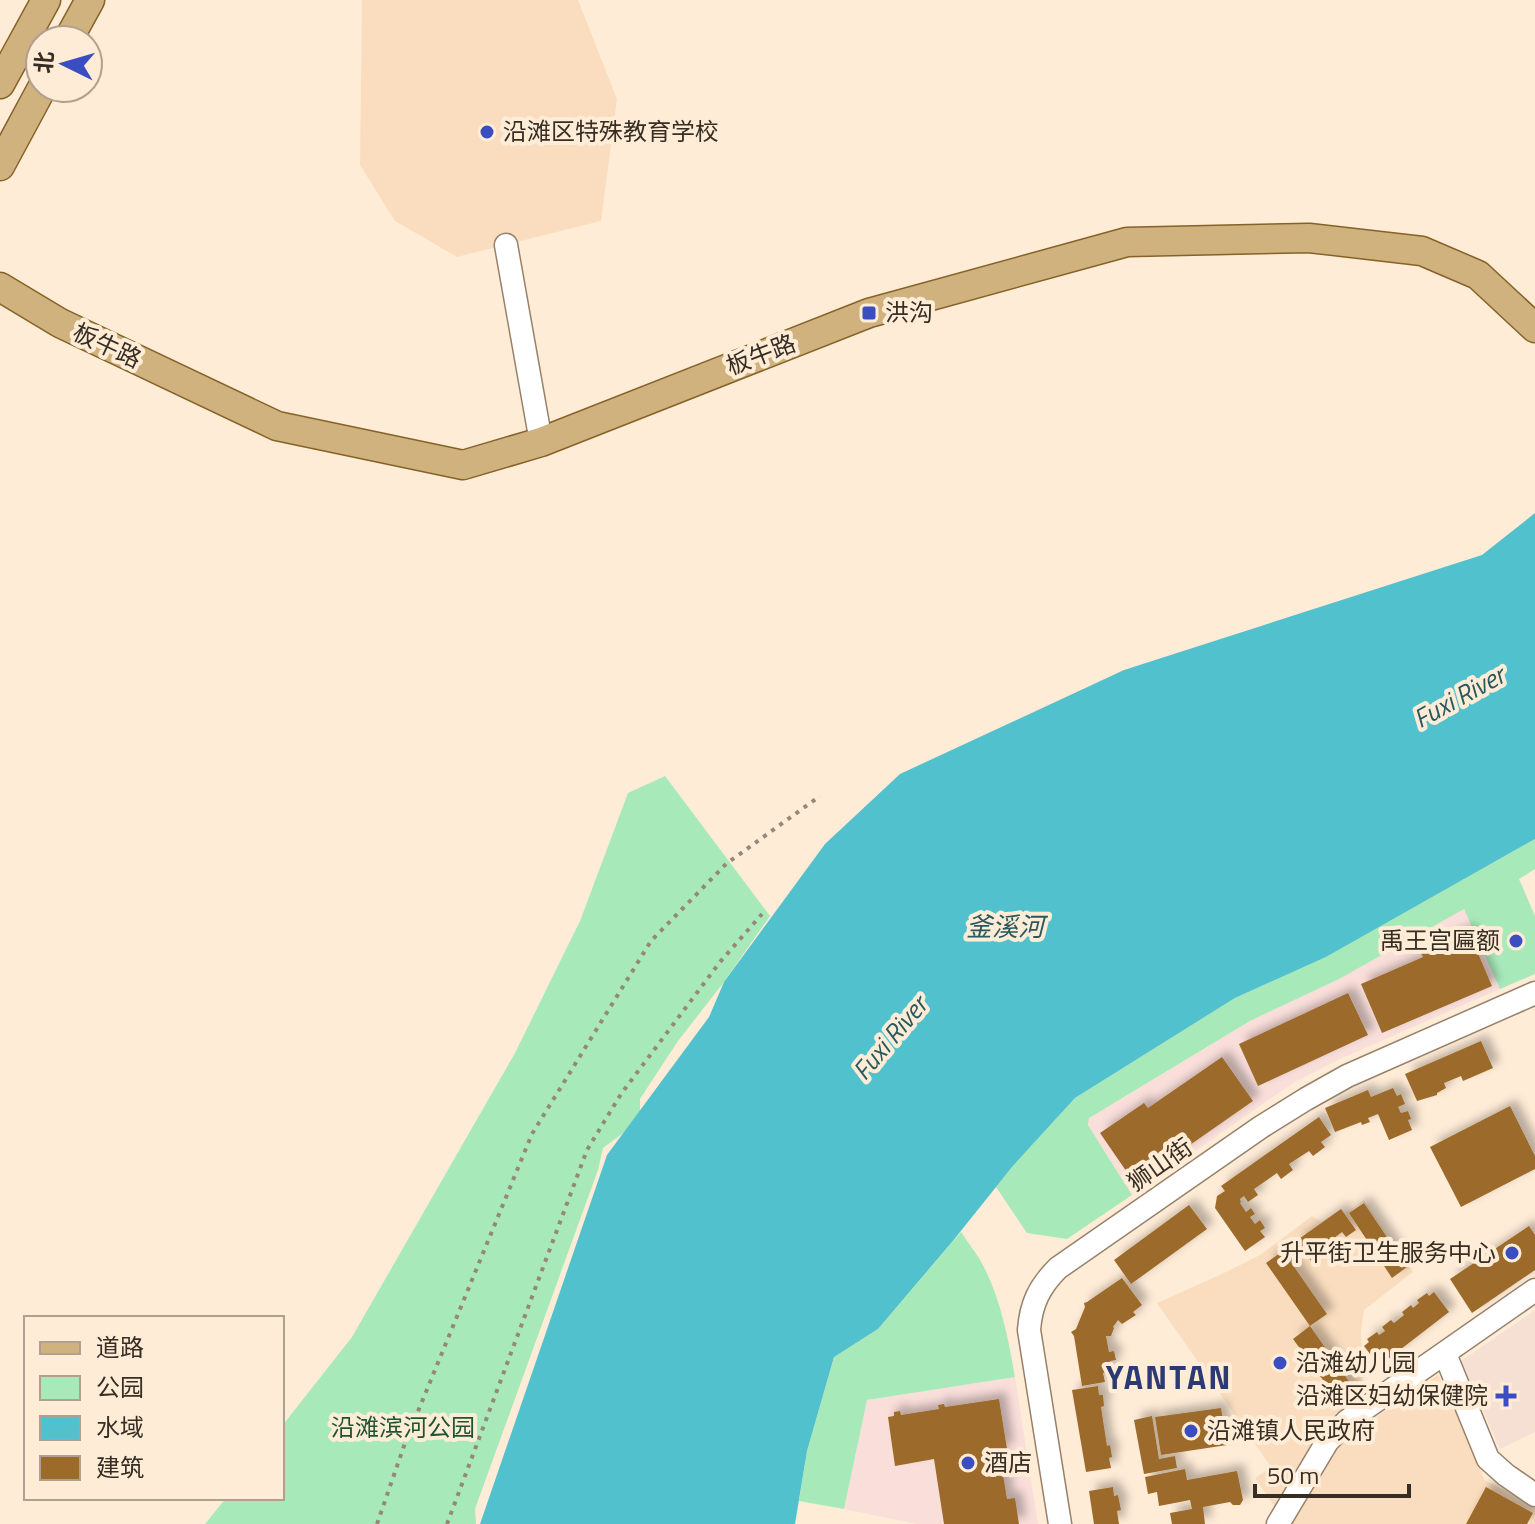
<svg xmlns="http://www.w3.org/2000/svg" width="1535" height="1524" viewBox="0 0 1535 1524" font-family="'Titillium Web','Noto Sans SC',sans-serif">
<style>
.commercial{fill:#f9deda}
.built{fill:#faddbe}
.medical{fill:#f6e0d3}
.green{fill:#a8e9ba}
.water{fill:#50c1cd}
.building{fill:#9c6a29;filter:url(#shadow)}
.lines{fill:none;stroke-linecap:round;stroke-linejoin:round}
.minor-casing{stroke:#97816a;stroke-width:25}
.major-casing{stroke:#856227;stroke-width:31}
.path{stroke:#968879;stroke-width:4;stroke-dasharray:4 6;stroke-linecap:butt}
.minor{stroke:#fff;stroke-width:22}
.major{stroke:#d0b27f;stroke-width:28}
.poi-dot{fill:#3a4ec1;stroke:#ffecd7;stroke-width:3}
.labels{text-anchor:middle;stroke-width:8;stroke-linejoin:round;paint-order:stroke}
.poi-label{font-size:24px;fill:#362d23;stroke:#ffecd7;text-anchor:start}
.street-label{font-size:24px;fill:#362d23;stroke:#ffecd7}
.park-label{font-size:24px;fill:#1f5432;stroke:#ffecd7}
.water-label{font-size:26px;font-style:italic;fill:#28595e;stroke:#ffecd7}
.district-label{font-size:32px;font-weight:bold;letter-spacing:2px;fill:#2c3a74;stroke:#ffecd7}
</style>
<defs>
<filter id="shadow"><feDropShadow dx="7" dy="-7" stdDeviation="4" flood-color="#0004"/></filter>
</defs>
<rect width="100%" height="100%" fill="#ffecd7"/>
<g class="commercial">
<polygon points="1465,908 1500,989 1340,1059 1293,1083 1132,1195 1088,1125 1089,1118 1250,1021 1339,979"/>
<polygon points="1015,1377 1038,1524 917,1524 844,1509 867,1400"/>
</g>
<g class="built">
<polygon points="362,0 578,0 617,99 601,221 457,257 395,221 360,165"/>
<polygon points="1364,1200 1413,1272 1364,1310 1361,1330 1363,1396 1343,1410 1319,1435 1276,1509 1255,1478 1271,1467 1157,1303 1226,1272 1260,1255 1312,1216 1322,1222 1341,1209 1345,1213"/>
<polygon points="1438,1375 1460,1414 1484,1480 1535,1505 1535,1524 1290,1524 1341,1441"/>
</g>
<polygon class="medical" points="1535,1310 1535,1432 1500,1449 1461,1361"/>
<g class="green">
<polygon points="665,776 770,916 724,982 678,1041 640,1099 640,1115 626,1131 603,1148 598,1170 475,1509 476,1524 205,1524 226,1498 282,1498 282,1426 352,1337 515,1053 580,921 628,793"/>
<polygon points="1535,839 1535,869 1519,879 1535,916 1535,974 1500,989 1464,909 1339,979 1250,1021 1089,1118 1088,1125 1132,1195 1067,1239 1027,1233 996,1187 1012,1167 1075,1098 1235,998 1326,957"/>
<path d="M961,1232C967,1241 973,1249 979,1258C1000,1294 1008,1337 1015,1377L867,1400L844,1509L799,1501L807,1451L834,1357L878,1329Z"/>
</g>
<polygon class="water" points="1535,513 1535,839 1326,957 1235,998 1075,1098 1012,1167 952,1242 878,1329 834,1357 807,1451 795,1524 480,1524 607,1155 709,1017 724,982 825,844 900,774 1124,670 1482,555"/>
<g class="building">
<polygon points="1468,930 1492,986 1382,1033 1361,984 1423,957 1420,951"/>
<polygon points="1348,993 1368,1035 1258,1086 1239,1044"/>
<polygon points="1481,1041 1493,1068 1463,1081 1461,1076 1444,1083 1446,1088 1437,1093 1437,1095 1417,1101 1405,1074"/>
<polygon points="1222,1057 1253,1101 1154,1170 1150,1165 1131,1178 1100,1133 1144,1103 1148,1108"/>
<polygon points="1393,1088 1397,1096 1401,1094 1405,1104 1398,1107 1401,1113 1408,1111 1411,1119 1408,1120 1412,1130 1389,1140 1378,1114 1368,1118 1370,1122 1362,1125 1361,1122 1335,1132 1325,1108 1368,1090 1371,1097"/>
<polygon points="1510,1106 1535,1156 1535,1169 1461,1207 1430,1147"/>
<polygon points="1319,1117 1331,1135 1321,1142 1325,1147 1313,1156 1309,1151 1289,1164 1293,1170 1281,1179 1277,1173 1254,1189 1258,1195 1248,1202 1244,1196 1240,1199 1241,1202 1240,1203 1246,1212 1251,1208 1255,1214 1250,1217 1255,1224 1260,1220 1265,1228 1260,1231 1265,1237 1245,1251 1215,1208 1217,1196 1225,1191 1221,1186"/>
<polygon points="1364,1203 1407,1267 1392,1278 1349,1213"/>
<polygon points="1189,1205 1207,1229 1131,1284 1114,1260"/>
<polygon points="1341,1209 1356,1230 1346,1237 1342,1232 1318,1250 1321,1255 1312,1262 1296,1241"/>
<polygon points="1529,1226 1535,1235 1535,1270 1472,1313 1450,1279"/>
<polygon points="1283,1251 1327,1314 1310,1326 1266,1263"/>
<polygon points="1122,1278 1142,1305 1133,1312 1136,1315 1122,1324 1118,1320 1113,1327 1114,1328 1111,1336 1106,1336 1109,1352 1114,1351 1116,1360 1110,1361 1112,1371 1103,1373 1105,1382 1082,1386 1074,1336 1071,1332 1076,1329 1085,1307 1084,1303 1087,1302"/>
<polygon points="1434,1292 1449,1312 1379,1366 1364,1346 1369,1342 1367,1339 1377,1332 1379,1335 1385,1331 1382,1327 1391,1320 1394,1323 1404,1315 1402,1312 1411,1305 1413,1308 1419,1303 1417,1300 1427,1293 1429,1296"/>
<polygon points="1310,1326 1355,1390 1339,1402 1293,1339"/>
<polygon points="1098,1386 1099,1395 1103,1395 1104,1406 1101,1407 1107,1446 1110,1445 1112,1457 1109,1458 1111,1468 1086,1472 1072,1390"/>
<polygon points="999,1399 1007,1449 999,1450 1007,1499 1015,1498 1019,1524 944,1524 934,1459 895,1466 888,1417 894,1416 894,1412 900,1411 901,1415 939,1409 938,1405 944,1404 945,1407"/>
<polygon points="1221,1408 1227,1445 1161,1455 1155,1417"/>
<polygon points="1152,1416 1159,1459 1175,1456 1177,1468 1144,1474 1134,1420"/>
<polygon points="1185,1469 1187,1480 1237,1471 1243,1500 1240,1505 1233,1505 1230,1502 1203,1507 1205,1524 1172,1524 1170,1513 1192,1509 1190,1500 1159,1506 1157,1492 1148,1494 1145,1477"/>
<polygon points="1113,1487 1114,1496 1118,1495 1121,1510 1117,1511 1119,1524 1094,1524 1089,1491"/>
<polygon points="1486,1487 1533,1513 1527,1524 1466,1524"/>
</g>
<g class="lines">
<defs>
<g id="minor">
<polyline points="506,245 541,442"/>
<polyline points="1445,1354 1488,1459 1506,1475 1535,1495"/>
<path d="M1060,1524L1029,1330C1031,1304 1039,1287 1058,1268L1261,1127L1306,1099L1347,1076L1535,993"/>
<polyline points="1278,1524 1327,1442 1347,1421 1535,1290"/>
</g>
<g id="major">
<polyline points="68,40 90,0"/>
<polyline points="0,84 46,0"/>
<polyline points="0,166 42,88"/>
<polyline points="0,287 60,323 277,426 463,465 541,442 869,313 1127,242 1309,238 1422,251 1478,275 1535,328"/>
</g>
</defs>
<use href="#minor" class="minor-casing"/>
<use href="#major" class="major-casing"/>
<g class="path">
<polyline points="377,1524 405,1443 532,1134 651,941 726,864 820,796"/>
<polyline points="447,1524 587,1150 621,1094 720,962 762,914"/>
</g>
<use href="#minor" class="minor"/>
<use href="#major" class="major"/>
</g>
<g class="poi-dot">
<circle cx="487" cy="132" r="8"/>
<rect x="861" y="305" width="16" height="16" rx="4"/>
<circle cx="1516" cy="941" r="8"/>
<circle cx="1512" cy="1253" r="8"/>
<circle cx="1280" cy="1363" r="8"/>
<path d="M1502 1384h8v8h8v8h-8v8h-8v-8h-8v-8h8z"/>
<circle cx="1191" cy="1431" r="8"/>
<circle cx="968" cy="1463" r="8"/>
</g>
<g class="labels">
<g class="poi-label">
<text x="503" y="140">沿滩区特殊教育学校</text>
<text x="885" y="321">洪沟</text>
<text x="1500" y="949" text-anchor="end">禹王宫匾额</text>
<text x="1496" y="1261" text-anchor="end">升平街卫生服务中心</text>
<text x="1296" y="1371">沿滩幼儿园</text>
<text x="1488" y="1404" text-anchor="end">沿滩区妇幼保健院</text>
<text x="1207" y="1439">沿滩镇人民政府</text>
<text x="984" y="1471">酒店</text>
</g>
<g class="street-label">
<text transform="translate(107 346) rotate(25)" y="8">板牛路</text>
<text transform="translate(761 355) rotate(-21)" y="8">板牛路</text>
<text transform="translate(1160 1165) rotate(-35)" y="8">狮山街</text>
</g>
<g class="park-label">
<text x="403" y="1436">沿滩滨河公园</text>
</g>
<g class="water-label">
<text transform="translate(1459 697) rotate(-29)" y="9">Fuxi River</text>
<text x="1005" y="936">釜溪河</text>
<text transform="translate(890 1038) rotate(-50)" y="9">Fuxi River</text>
</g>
<g class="district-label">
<text x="1169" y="1389">YANTAN</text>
</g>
</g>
<rect x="24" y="1316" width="260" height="184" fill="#ffecd7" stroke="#afa08f" stroke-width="2"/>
<rect x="40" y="1342" width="40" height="12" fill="#d0b27f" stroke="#afa08f" stroke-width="2"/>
<text x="96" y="1356" font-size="24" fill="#362d23">道路</text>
<rect x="40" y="1376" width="40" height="24" fill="#a8e9ba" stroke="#afa08f" stroke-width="2"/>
<text x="96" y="1396" font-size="24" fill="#362d23">公园</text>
<rect x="40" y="1416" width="40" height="24" fill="#50c1cd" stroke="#afa08f" stroke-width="2"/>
<text x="96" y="1436" font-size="24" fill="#362d23">水域</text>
<rect x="40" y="1456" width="40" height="24" fill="#9c6a29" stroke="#afa08f" stroke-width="2"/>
<text x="96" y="1476" font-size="24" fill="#362d23">建筑</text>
<g transform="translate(64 64) rotate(275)"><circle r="38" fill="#ffecd7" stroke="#afa08f" stroke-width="2"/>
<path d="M0-6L14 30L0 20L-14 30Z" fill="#3a4ec1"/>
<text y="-12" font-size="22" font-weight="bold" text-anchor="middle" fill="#362d23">北</text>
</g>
<path d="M1255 1484v12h154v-12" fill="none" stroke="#362d23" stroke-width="4"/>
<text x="1267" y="1484" font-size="24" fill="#362d23" stroke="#ffecd7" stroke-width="6" paint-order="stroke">50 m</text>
</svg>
